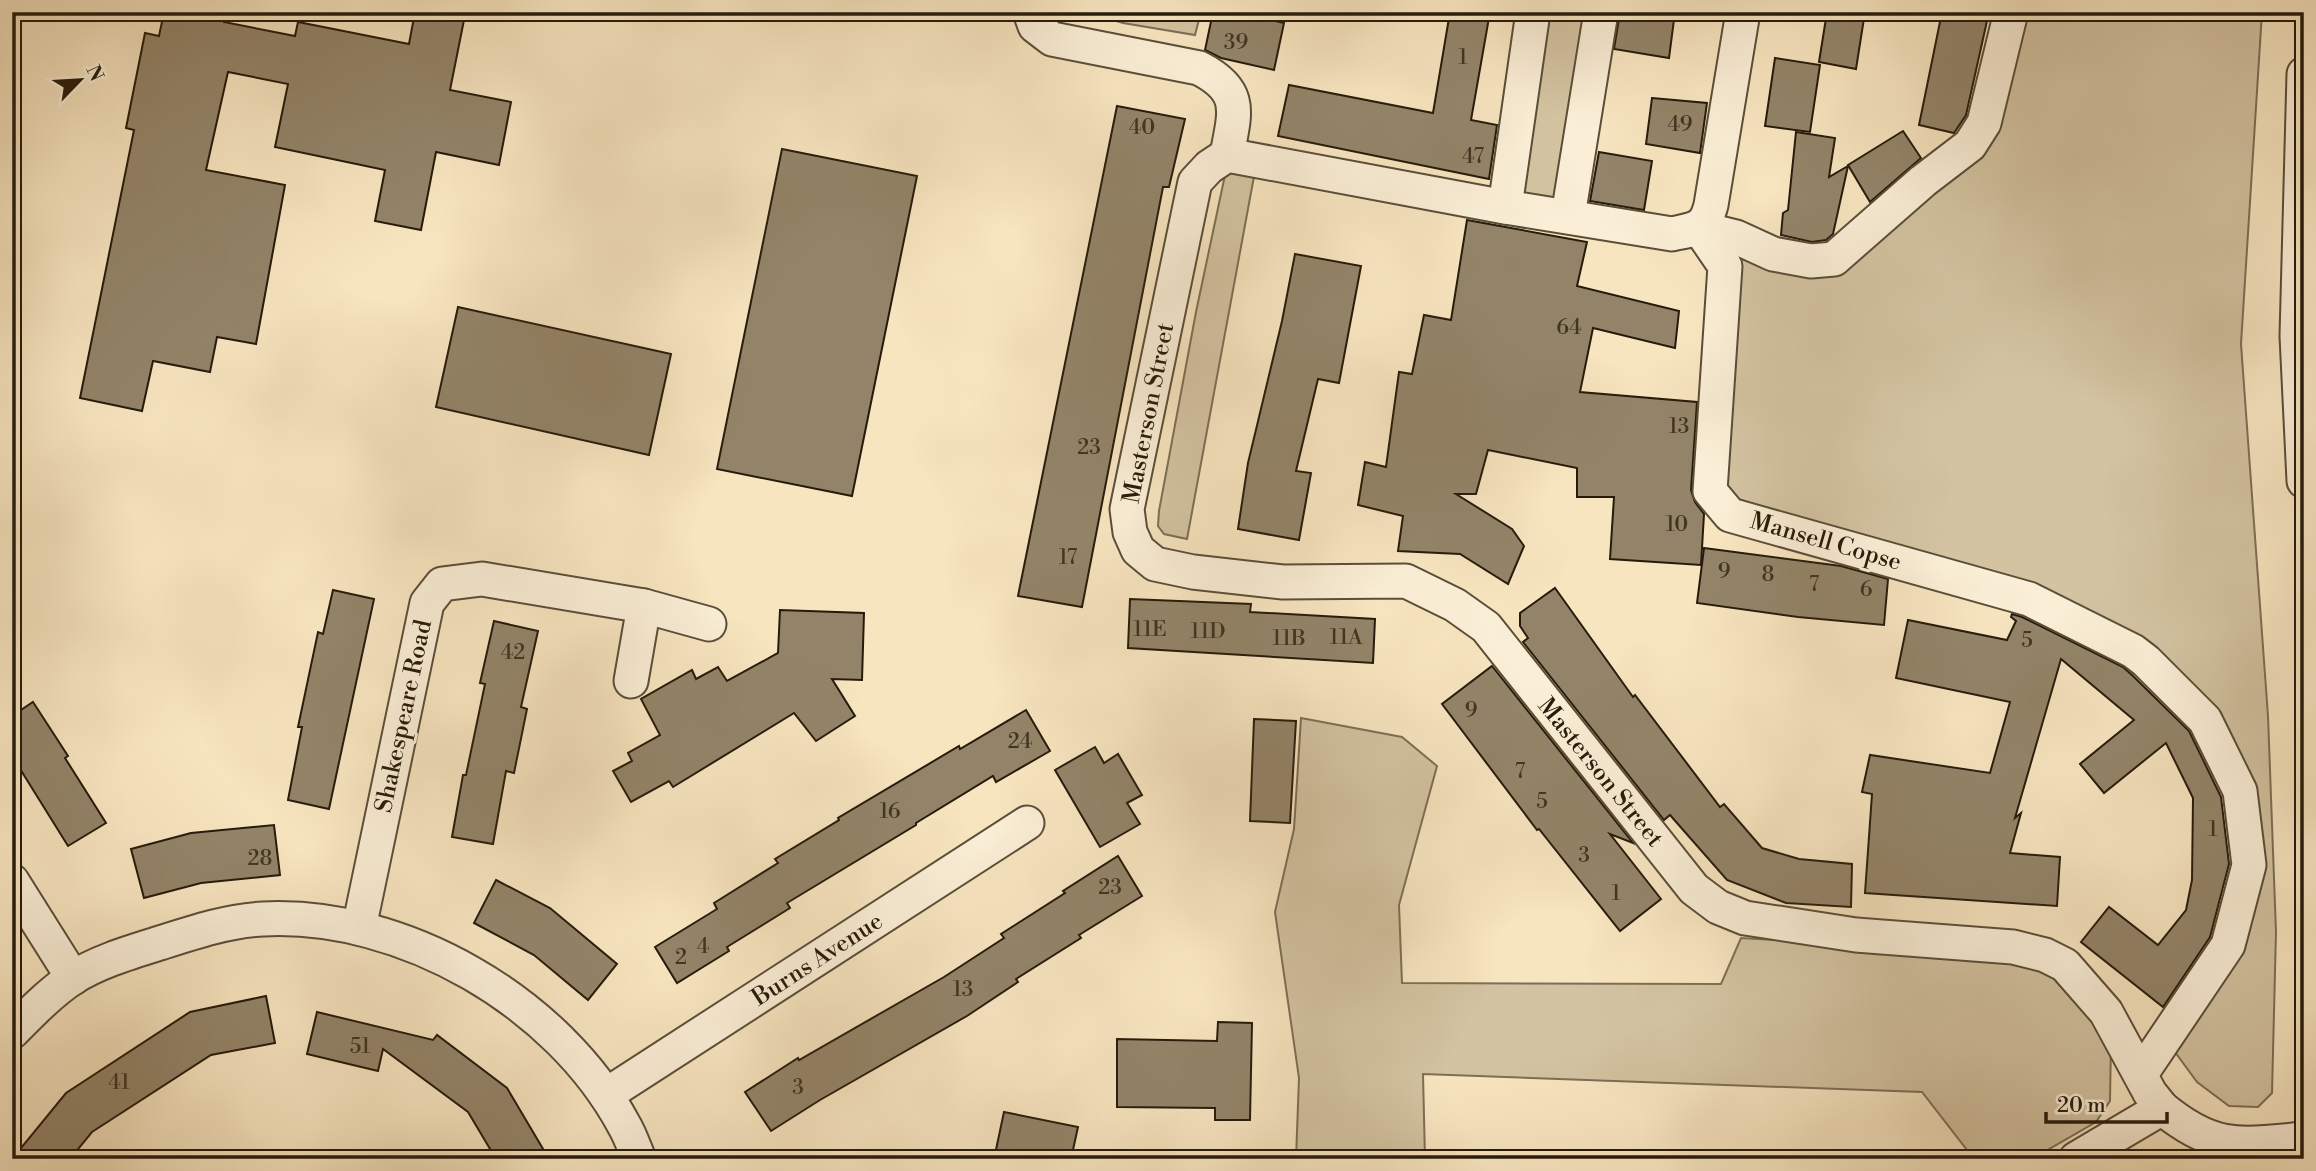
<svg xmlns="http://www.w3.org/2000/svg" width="2316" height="1171" viewBox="0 0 2316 1171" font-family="'Libre Bodoni',serif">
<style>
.green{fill:#d3c3a1;stroke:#7c6f56;stroke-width:2}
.building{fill:#938469;stroke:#261b0b;stroke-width:2}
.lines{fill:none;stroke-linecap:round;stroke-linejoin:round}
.street-casing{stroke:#5a4e38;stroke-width:37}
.street{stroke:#faeed6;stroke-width:33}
.labels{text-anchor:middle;stroke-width:6;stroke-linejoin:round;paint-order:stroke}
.number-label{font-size:21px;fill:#413522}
.street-label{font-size:24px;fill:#261b0b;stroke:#faeed6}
</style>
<rect width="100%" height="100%" fill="#f7e5c0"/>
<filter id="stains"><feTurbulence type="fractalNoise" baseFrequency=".00286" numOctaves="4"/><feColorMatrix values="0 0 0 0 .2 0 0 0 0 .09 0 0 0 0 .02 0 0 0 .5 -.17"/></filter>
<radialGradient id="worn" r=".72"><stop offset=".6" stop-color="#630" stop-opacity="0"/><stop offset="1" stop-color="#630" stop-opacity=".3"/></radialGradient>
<g class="green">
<polygon points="1086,12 1201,12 1195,35 1123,23"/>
<polygon points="1536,12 1593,12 1562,201 1504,189"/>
<polygon points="2016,12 2262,12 2241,344 2268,716 2276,932 2272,1093 2258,1107 2229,1106 2197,1082 2175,1052 2232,949 2248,808 2146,656 1987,579 1720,493 1733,256 1827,269 1965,156"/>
<polygon points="1240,169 1255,171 1187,539 1164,534 1158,526 1159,511 1196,312 1225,175"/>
<polygon points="1301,718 1402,737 1437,766 1399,905 1402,983 1721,984 1741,938 1901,947 2035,967 2066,979 2111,1042 2110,1101 2096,1122 2032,1159 1974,1159 1922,1092 1423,1074 1425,1159 1296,1159 1299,1078 1275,912 1294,829"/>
</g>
<g class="building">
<polygon points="164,12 226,12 224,22 295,36 298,22 409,44 415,12 464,20 450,90 511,102 499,165 436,152 421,230 375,221 385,170 275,147 288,84 228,72 206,170 285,185 256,344 217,337 210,372 153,361 142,411 80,398 134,130 126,128 145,33 159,36"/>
<polygon points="1213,12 1264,12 1262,18 1284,23 1274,70 1221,58 1205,50"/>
<polygon points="1450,12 1490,12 1471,120 1497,125 1489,179 1278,136 1289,85 1433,113"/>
<polygon points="1620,12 1675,12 1669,58 1614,49"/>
<polygon points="1827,12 1865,12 1856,69 1819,62"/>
<polygon points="1942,12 1989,12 1966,115 1954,133 1919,125"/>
<polygon points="1775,58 1820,65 1810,132 1765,126"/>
<polygon points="1652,98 1707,103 1700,153 1646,144"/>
<polygon points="1117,106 1185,119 1169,187 1163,187 1082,607 1018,596"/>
<polygon points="1903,131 1921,158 1870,202 1848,165"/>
<polygon points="1796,132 1835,138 1829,177 1848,166 1833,234 1826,240 1812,242 1781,235 1783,213 1788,210"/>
<polygon points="782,149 917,176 852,496 717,469"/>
<polygon points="1599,152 1652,161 1644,210 1590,201"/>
<polygon points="1467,220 1587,242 1577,286 1679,311 1675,348 1593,328 1580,392 1697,402 1691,490 1695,502 1704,514 1701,565 1610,559 1614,497 1577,497 1577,468 1488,450 1476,494 1456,494 1512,529 1524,546 1508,584 1460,554 1398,551 1403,516 1358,505 1365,462 1386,467 1399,372 1412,374 1424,315 1451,320"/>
<polygon points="1295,254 1361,266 1339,383 1318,379 1296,471 1311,473 1299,540 1238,529 1248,463 1282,321"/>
<polygon points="458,307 671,354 649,455 436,407"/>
<polygon points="1704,548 1841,566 1888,579 1884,625 1798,617 1697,603"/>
<polygon points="1555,588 1633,697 1635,695 1720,807 1724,804 1762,848 1799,859 1852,864 1851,907 1786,903 1727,880 1670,815 1664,820 1523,642 1528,638 1520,626 1520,613"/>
<polygon points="333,590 374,599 329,809 288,800 302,727 298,727 318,632 323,634"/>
<polygon points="1130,599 1251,604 1250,612 1375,619 1373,663 1128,648"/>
<polygon points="780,610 864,613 862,680 832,679 855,716 816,741 794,713 673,787 669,781 631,802 613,771 632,761 628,753 660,735 641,699 692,670 696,679 718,667 727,681 778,653"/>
<polygon points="2012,614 2022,617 2123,667 2133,676 2189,731 2221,797 2229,864 2210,937 2163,1007 2081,942 2109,907 2158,945 2186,910 2192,880 2193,798 2166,743 2104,793 2080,764 2134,720 2061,659 2015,818 2021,813 2010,853 2060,857 2057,906 1865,893 1872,794 1862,792 1870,755 1990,773 2010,702 1896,678 1908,620 2007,640 2016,621 2011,617"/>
<polygon points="494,621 538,631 521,707 527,709 514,773 506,771 493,844 452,837 463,775 466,775 485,684 480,683"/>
<polygon points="1492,666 1633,843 1610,834 1661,899 1620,931 1539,829 1537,830 1442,704"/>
<polygon points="33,702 68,756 65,758 106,823 68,846 12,756 12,716"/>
<polygon points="1026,710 1050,751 996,782 993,776 916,823 916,825 787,903 790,908 727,947 729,951 677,983 655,947 717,909 714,903 778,863 775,859 839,820 838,818 959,746 960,749"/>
<polygon points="1254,719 1296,721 1290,823 1250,821"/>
<polygon points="1095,747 1104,763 1118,754 1142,795 1127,803 1140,824 1100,847 1055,770"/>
<polygon points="274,825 280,875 201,883 144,898 131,849 191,833"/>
<polygon points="1118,856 1142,896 1079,935 1081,938 1016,979 1018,982 967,1016 820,1100 771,1131 745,1092 798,1058 799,1060 944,977 1004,938 1001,934 1065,893 1063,891"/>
<polygon points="496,880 550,908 617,964 588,1000 534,955 474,923"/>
<polygon points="266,996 275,1043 211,1055 92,1132 70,1159 12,1159 66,1093 190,1012"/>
<polygon points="317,1012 433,1040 437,1035 507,1088 549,1159 496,1159 468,1112 383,1049 378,1071 307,1054"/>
<polygon points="1218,1022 1252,1023 1250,1120 1215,1120 1215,1108 1117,1107 1117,1039 1217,1041"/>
<polygon points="1004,1112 1078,1127 1071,1159 994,1159"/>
</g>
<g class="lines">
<defs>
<g id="street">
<path d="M1030,12L1035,26L1052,39L1199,68C1244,91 1235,112 1227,155"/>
<path d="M1743,12L1711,205C1705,230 1694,229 1672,234L1505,207L1227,155L1209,167L1195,182L1127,509L1130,532L1138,550L1155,564L1193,572L1283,582L1406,581L1455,605L1486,627L1694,889L1718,907L1745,918L1856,935L2013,947L2045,955L2065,965L2106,1012L2150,1093L2162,1108"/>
<polyline points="2011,12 1984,123 1970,145 1923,181 1834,259 1811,261 1773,254 1736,237 1699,228 1725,266 1710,491 1730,515 2029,599 2133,651 2146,661 2205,720 2240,791 2249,865 2228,945 2141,1074"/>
<polyline points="2304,74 2297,336 2304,481"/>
<polyline points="1505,207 1533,12"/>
<polyline points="1568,216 1601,12"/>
<polyline points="631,681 644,606"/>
<polyline points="12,881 73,978"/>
<polyline points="359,928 427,603 442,584 482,579 644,606 709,624"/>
<path d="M12,1032C31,1013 49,994 71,979C97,962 131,952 160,943C194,932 227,921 263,919C403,912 558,1002 624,1125C630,1135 634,1147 639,1159"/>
<polyline points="606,1095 1027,823"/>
<path d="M2076,1159L2162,1108C2214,1151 2240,1145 2304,1139"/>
</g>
</defs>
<use href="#street" class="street-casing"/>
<use href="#street" class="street"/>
</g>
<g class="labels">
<g class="number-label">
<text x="1236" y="49">39</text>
<text x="1463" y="64">1</text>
<text x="1680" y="131">49</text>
<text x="1142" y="134">40</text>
<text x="1473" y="163">47</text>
<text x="1569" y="334">64</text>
<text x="1679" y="433">13</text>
<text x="1089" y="454">23</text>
<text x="1677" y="531">10</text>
<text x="1068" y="564">17</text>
<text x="1724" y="578">9</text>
<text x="1768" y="581">8</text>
<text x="1814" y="591">7</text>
<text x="1866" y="596">6</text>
<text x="1150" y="636">11E</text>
<text x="1208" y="638">11D</text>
<text x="1346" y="644">11A</text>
<text x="1289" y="645">11B</text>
<text x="2027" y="647">5</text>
<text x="513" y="659">42</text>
<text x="1471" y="717">9</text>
<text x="1020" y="748">24</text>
<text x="1520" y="778">7</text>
<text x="1542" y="808">5</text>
<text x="890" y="818">16</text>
<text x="2213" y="836">1</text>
<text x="1584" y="862">3</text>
<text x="260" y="865">28</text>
<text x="1110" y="894">23</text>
<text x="1616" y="900">1</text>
<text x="703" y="953">4</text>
<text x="681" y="964">2</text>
<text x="963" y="996">13</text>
<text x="360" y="1053">51</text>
<text x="119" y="1089">41</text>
<text x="798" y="1094">3</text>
</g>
<g class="street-label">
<text transform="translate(1148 413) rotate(-79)" y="8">Masterson Street</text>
<text transform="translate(1826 541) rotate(16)" y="8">Mansell Copse</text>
<text transform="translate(403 716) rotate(-78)" y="8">Shakespeare Road</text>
<text transform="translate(1601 772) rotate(51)" y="8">Masterson Street</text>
<text transform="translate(817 959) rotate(-33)" y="8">Burns Avenue</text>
</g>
</g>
<rect width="2316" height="1171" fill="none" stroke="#f7e5c0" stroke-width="42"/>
<rect x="14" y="14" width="2288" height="1143" fill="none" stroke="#261b0b" stroke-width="3.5"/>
<rect x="21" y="21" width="2274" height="1129" fill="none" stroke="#261b0b" stroke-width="2"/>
<g transform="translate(80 80) rotate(65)" stroke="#faeed6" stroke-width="5" paint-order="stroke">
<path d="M0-5L12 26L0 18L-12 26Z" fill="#261b0b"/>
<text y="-10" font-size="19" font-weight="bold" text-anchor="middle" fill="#261b0b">N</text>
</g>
<path d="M2046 1112v10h121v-10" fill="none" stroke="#261b0b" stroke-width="3.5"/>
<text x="2057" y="1112" font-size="21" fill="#261b0b" stroke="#faeed6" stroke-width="5" paint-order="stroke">20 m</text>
<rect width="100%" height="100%" filter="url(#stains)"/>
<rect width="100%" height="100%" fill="url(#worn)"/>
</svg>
